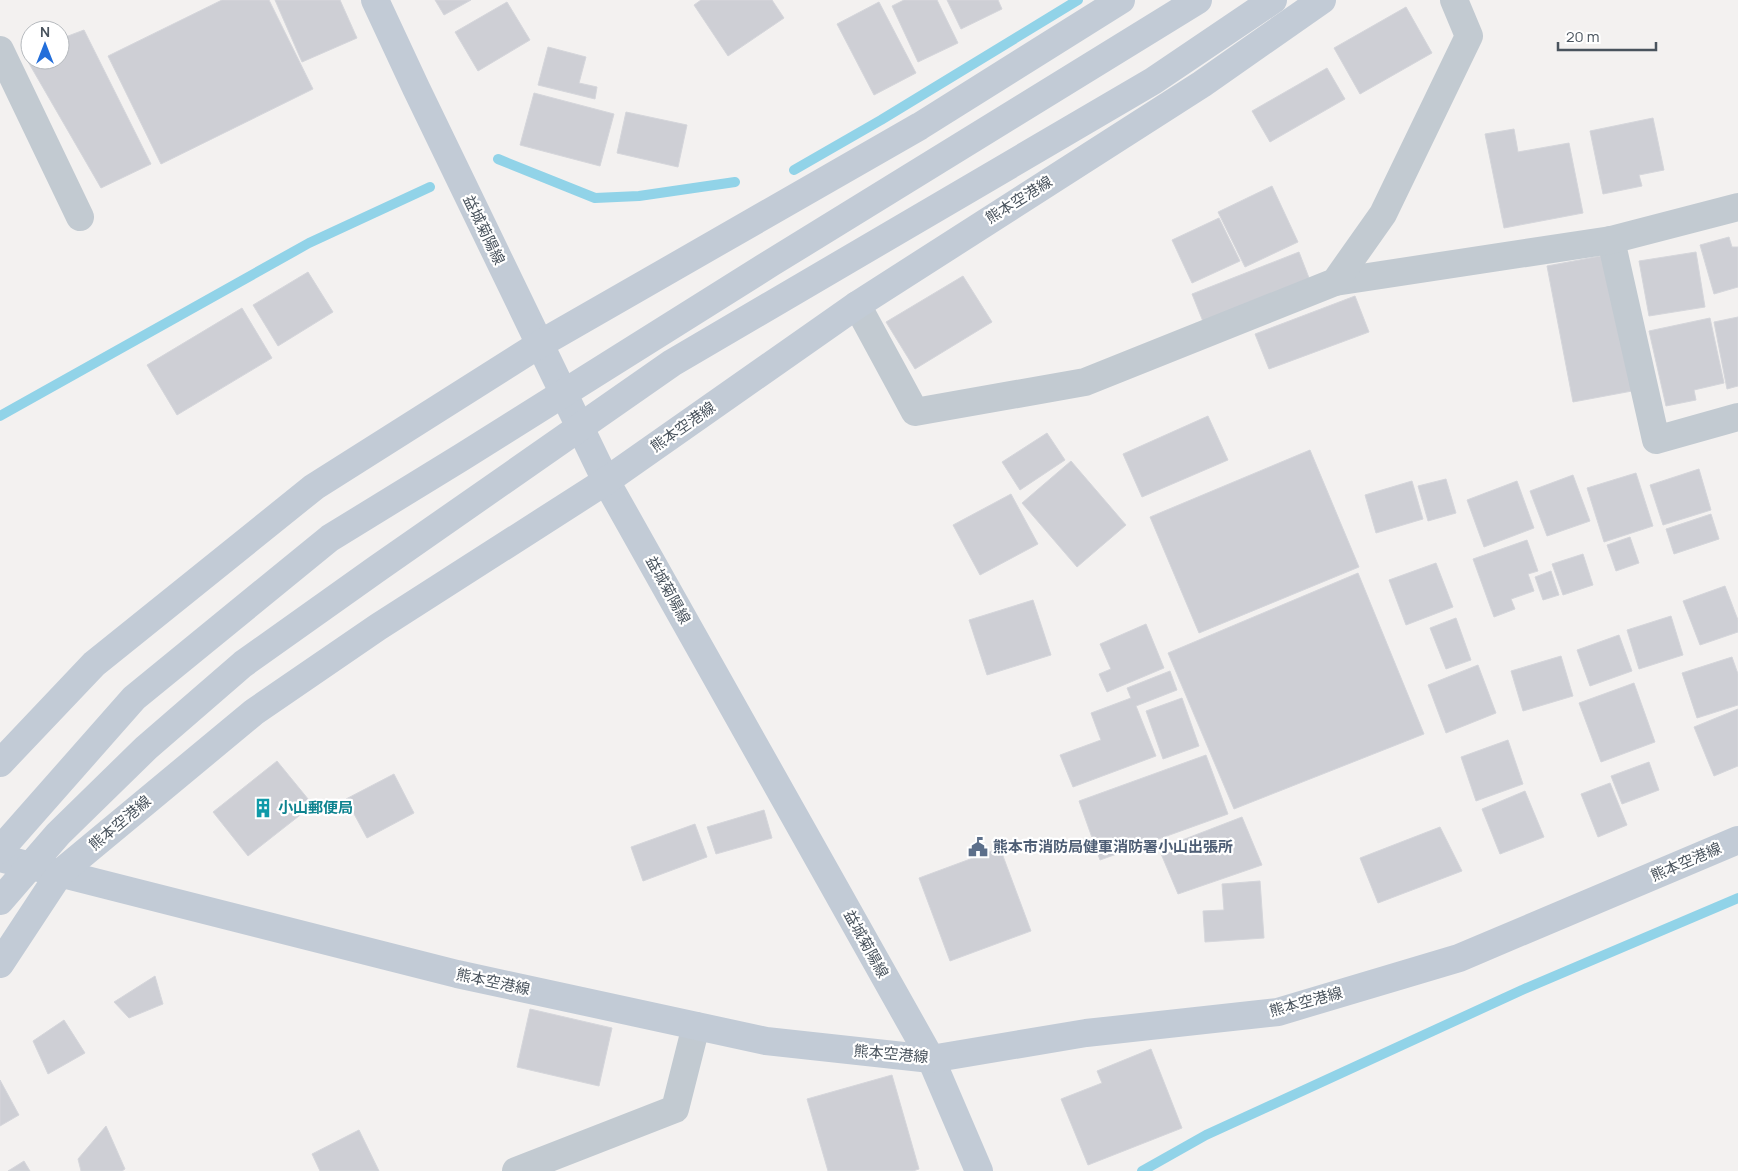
<svg xmlns="http://www.w3.org/2000/svg" width="1738" height="1171" viewBox="0 0 1738 1171" font-family="Manrope,'Noto Sans JP',sans-serif">
<style>
.lines{fill:none;stroke-linecap:round;stroke-linejoin:round}
.stream{stroke:#91d3e8;stroke-width:10}
.building{fill:#cecfd5;stroke:#d5d6db}
.street{stroke:#c2cad1;stroke-width:28}
.secondary{stroke:#c2cbd6;stroke-width:28}
.secondary-bridge{stroke:#c2cbd6;stroke-width:28}
.labels{text-anchor:middle;stroke-width:4.5;stroke-linejoin:round;paint-order:stroke}
.street-label{font-size:15px;fill:#49535d;stroke:#fff}
.culture-label{font-size:15px;font-weight:bold;fill:#0d838f;stroke:#fff;text-anchor:start}
.service-label{font-size:15px;font-weight:bold;fill:#4e5e75;stroke:#fff;text-anchor:start}
</style>
<rect width="100%" height="100%" fill="#f3f1f0"/>
<g class="lines">
<g class="stream">
<polyline points="498,159 595,198 639,196 735,182"/>
<polyline points="794,170 881,120 1078,0"/>
<polyline points="0,416 309,243 430,187"/>
<polyline points="1142,1171 1206,1135 1522,990 1738,898"/>
</g>
</g>
<g class="building">
<polygon points="222,0 269,0 313,89 161,164 108,56"/>
<polygon points="275,0 340,0 357,38 302,62"/>
<polygon points="435,0 471,0 444,15"/>
<polygon points="701,0 772,0 784,18 728,56 694,5"/>
<polygon points="904,0 937,0 958,43 918,62 892,6"/>
<polygon points="947,0 998,0 1002,9 961,29"/>
<polygon points="507,2 530,40 478,71 455,32"/>
<polygon points="879,2 916,73 874,95 837,24"/>
<polygon points="1406,7 1432,53 1360,94 1334,48"/>
<polygon points="84,30 151,164 101,188 23,53 30,50 30,60 60,60 60,39"/>
<polygon points="548,47 586,57 579,83 597,87 595,99 538,85"/>
<polygon points="1327,68 1345,99 1270,142 1252,111"/>
<polygon points="534,93 614,114 600,166 520,145"/>
<polygon points="626,112 687,125 678,167 617,153"/>
<polygon points="1653,118 1664,170 1639,175 1642,186 1603,194 1590,131"/>
<polygon points="1514,129 1518,152 1569,143 1583,213 1504,228 1485,134"/>
<polygon points="1272,186 1298,242 1245,267 1218,212"/>
<polygon points="1219,218 1240,261 1192,283 1172,240"/>
<polygon points="1729,237 1732,247 1738,247 1738,287 1714,294 1700,245"/>
<polygon points="1299,252 1311,283 1204,324 1192,294"/>
<polygon points="1696,252 1705,307 1649,316 1639,261"/>
<polygon points="1606,255 1632,391 1573,402 1547,266"/>
<polygon points="308,272 333,312 278,346 253,305"/>
<polygon points="963,276 992,322 915,369 886,322"/>
<polygon points="1355,296 1369,332 1269,369 1255,334"/>
<polygon points="242,308 272,358 177,415 147,365"/>
<polygon points="1738,317 1738,386 1727,389 1714,322"/>
<polygon points="1710,318 1724,383 1694,390 1696,400 1666,406 1649,331"/>
<polygon points="1208,416 1228,460 1142,497 1123,454"/>
<polygon points="1047,433 1065,460 1020,490 1002,462"/>
<polygon points="1310,450 1359,567 1199,633 1150,517"/>
<polygon points="1071,461 1126,525 1077,567 1022,503"/>
<polygon points="1699,469 1711,510 1663,525 1650,485"/>
<polygon points="1636,473 1653,526 1604,542 1587,488"/>
<polygon points="1573,475 1590,521 1547,536 1530,491"/>
<polygon points="1446,479 1456,513 1428,521 1418,486"/>
<polygon points="1412,481 1423,519 1376,533 1365,495"/>
<polygon points="1517,481 1534,528 1484,547 1467,500"/>
<polygon points="1011,494 1038,544 980,575 953,525"/>
<polygon points="1711,514 1719,539 1674,554 1666,529"/>
<polygon points="1630,537 1639,563 1616,571 1607,545"/>
<polygon points="1527,540 1538,571 1528,574 1534,591 1511,599 1515,609 1494,617 1473,559"/>
<polygon points="1583,554 1593,585 1563,595 1552,564"/>
<polygon points="1436,563 1453,607 1406,625 1389,580"/>
<polygon points="1551,571 1559,595 1543,600 1535,577"/>
<polygon points="1358,573 1424,734 1234,809 1168,653"/>
<polygon points="1725,586 1738,620 1738,632 1700,645 1683,601"/>
<polygon points="1033,600 1051,655 987,675 969,620"/>
<polygon points="1671,616 1683,655 1639,669 1627,630"/>
<polygon points="1456,618 1471,660 1446,669 1430,628"/>
<polygon points="1146,624 1164,668 1107,692 1099,674 1111,669 1100,644"/>
<polygon points="1619,635 1632,671 1590,686 1577,650"/>
<polygon points="1561,656 1573,696 1523,711 1511,671"/>
<polygon points="1732,657 1738,674 1738,705 1697,718 1682,673"/>
<polygon points="1478,665 1496,713 1446,733 1428,685"/>
<polygon points="1170,671 1177,690 1136,706 1156,756 1073,787 1060,755 1101,740 1091,713 1131,698 1127,688"/>
<polygon points="1634,683 1655,742 1601,762 1579,703"/>
<polygon points="1182,698 1199,746 1163,759 1146,711"/>
<polygon points="1738,709 1738,766 1714,776 1694,727"/>
<polygon points="1508,740 1523,784 1476,801 1461,757"/>
<polygon points="1206,755 1228,814 1100,860 1079,801"/>
<polygon points="277,761 313,805 248,856 213,812"/>
<polygon points="1649,762 1659,790 1622,804 1611,776"/>
<polygon points="394,774 414,813 367,838 346,799"/>
<polygon points="1610,783 1627,825 1598,837 1581,794"/>
<polygon points="1525,791 1544,837 1500,854 1482,809"/>
<polygon points="764,810 772,838 716,854 707,827"/>
<polygon points="1242,817 1262,865 1178,894 1159,849"/>
<polygon points="695,824 707,857 643,881 631,847"/>
<polygon points="1440,827 1462,871 1378,903 1360,858"/>
<polygon points="1000,848 1031,931 950,961 919,878"/>
<polygon points="1260,881 1264,938 1205,942 1203,911 1224,910 1222,884"/>
<polygon points="155,976 163,1004 129,1018 114,1002"/>
<polygon points="530,1009 612,1028 599,1086 517,1067"/>
<polygon points="64,1020 85,1053 48,1074 33,1041"/>
<polygon points="1151,1049 1182,1128 1088,1165 1061,1099 1102,1083 1097,1071"/>
<polygon points="892,1075 919,1169 913,1171 828,1171 807,1099"/>
<polygon points="0,1080 19,1115 0,1126"/>
<polygon points="106,1126 125,1169 122,1171 81,1171 78,1159"/>
<polygon points="359,1130 379,1171 320,1171 312,1154"/>
<polygon points="24,1161 30,1171 8,1171"/>
</g>
<g class="lines">
<g class="street">
<polyline points="0,50 80,217"/>
<polyline points="1611,240 1656,440 1738,417"/>
<polyline points="1335,282 1611,240 1738,207"/>
<polyline points="857,305 915,412 1085,382 1335,282 1383,214 1469,36 1454,0"/>
<polyline points="516,1171 675,1109 696,1026"/>
</g>
<g class="secondary">
<polyline points="375,0 416,88 606,481 931,1059 979,1171"/>
<polyline points="0,763 94,664 314,487 540,344 920,126 1121,0"/>
<polyline points="0,858 457,974 766,1041 931,1059 1086,1033 1278,1012 1459,958 1738,840"/>
<polyline points="0,964 60,873 254,712 378,627 606,481 857,305 1202,84 1322,0"/>
</g>
<g class="secondary-bridge">
<polyline points="0,850 134,698 330,538 462,457 771,263 1198,0"/>
<polyline points="0,901 58,834 146,748 243,664 378,568 672,363 1153,81 1273,0"/>
</g>
</g>
<defs>
<symbol id="building-bare" viewBox="-9 -9 18 18"><path d="M-4-6H4V6H1V3H-1V6H-4ZM-2.5-4.3h1.7v1.8h-1.7ZM.8-4.3h1.7v1.8H.8ZM-2.5-1h1.7V.8h-1.7ZM.8-1h1.7V.8H.8Z" fill="#0f9aa8" stroke="#fff" stroke-width="2.5" paint-order="stroke"/></symbol>
<symbol id="civic-bare" viewBox="-9 -9 18 18"><path d="M-.6-6.5H3V-4.5H.6V-3L4-1V1h2V6H-6V1h2V-1L-.6-3ZM-1.2 2.5V6h2.4V2.5Z" fill="#5c6f8a" stroke="#fff" stroke-width="2.5" paint-order="stroke"/></symbol>
</defs>
<g fill-rule="evenodd">
<use href="#building-bare" x="249" y="794" width="28" height="28"/>
<use href="#civic-bare" x="964" y="833" width="28" height="28"/>
</g>
<g class="labels">
<g class="street-label">
<text transform="translate(1019 200) rotate(-32)" y="5">熊本空港線</text>
<text transform="translate(484 230) rotate(64)" y="5">益城菊陽線</text>
<text transform="translate(683 427) rotate(-35)" y="5">熊本空港線</text>
<text transform="translate(668 590) rotate(61)" y="5">益城菊陽線</text>
<text transform="translate(120 823) rotate(-40)" y="5">熊本空港線</text>
<text transform="translate(1686 862) rotate(-23)" y="5">熊本空港線</text>
<text transform="translate(866 944) rotate(61)" y="5">益城菊陽線</text>
<text transform="translate(493 982) rotate(12)" y="5">熊本空港線</text>
<text transform="translate(1306 1002) rotate(-15)" y="5">熊本空港線</text>
<text transform="translate(891 1054) rotate(5)" y="5">熊本空港線</text>
</g>
<g class="culture-label">
<text x="278" y="813">小山郵便局</text>
</g>
<g class="service-label">
<text x="993" y="852">熊本市消防局健軍消防署小山出張所</text>
</g>
</g>
<g transform="translate(45 45)"><circle r="24" fill="#ffffff" stroke="#b6babe"/>
<path d="M0-4L9 19L0 12L-9 19Z" fill="#236eda"/>
<text y="-8" font-size="14" font-weight="bold" text-anchor="middle" fill="#49535d">N</text>
</g>
<path d="M1558 42v8h98v-8" fill="none" stroke="#49535d" stroke-width="2.5"/>
<text x="1566" y="42" font-size="15" fill="#49535d" stroke="#ffffff" stroke-width="4" paint-order="stroke">20 m</text>
</svg>
